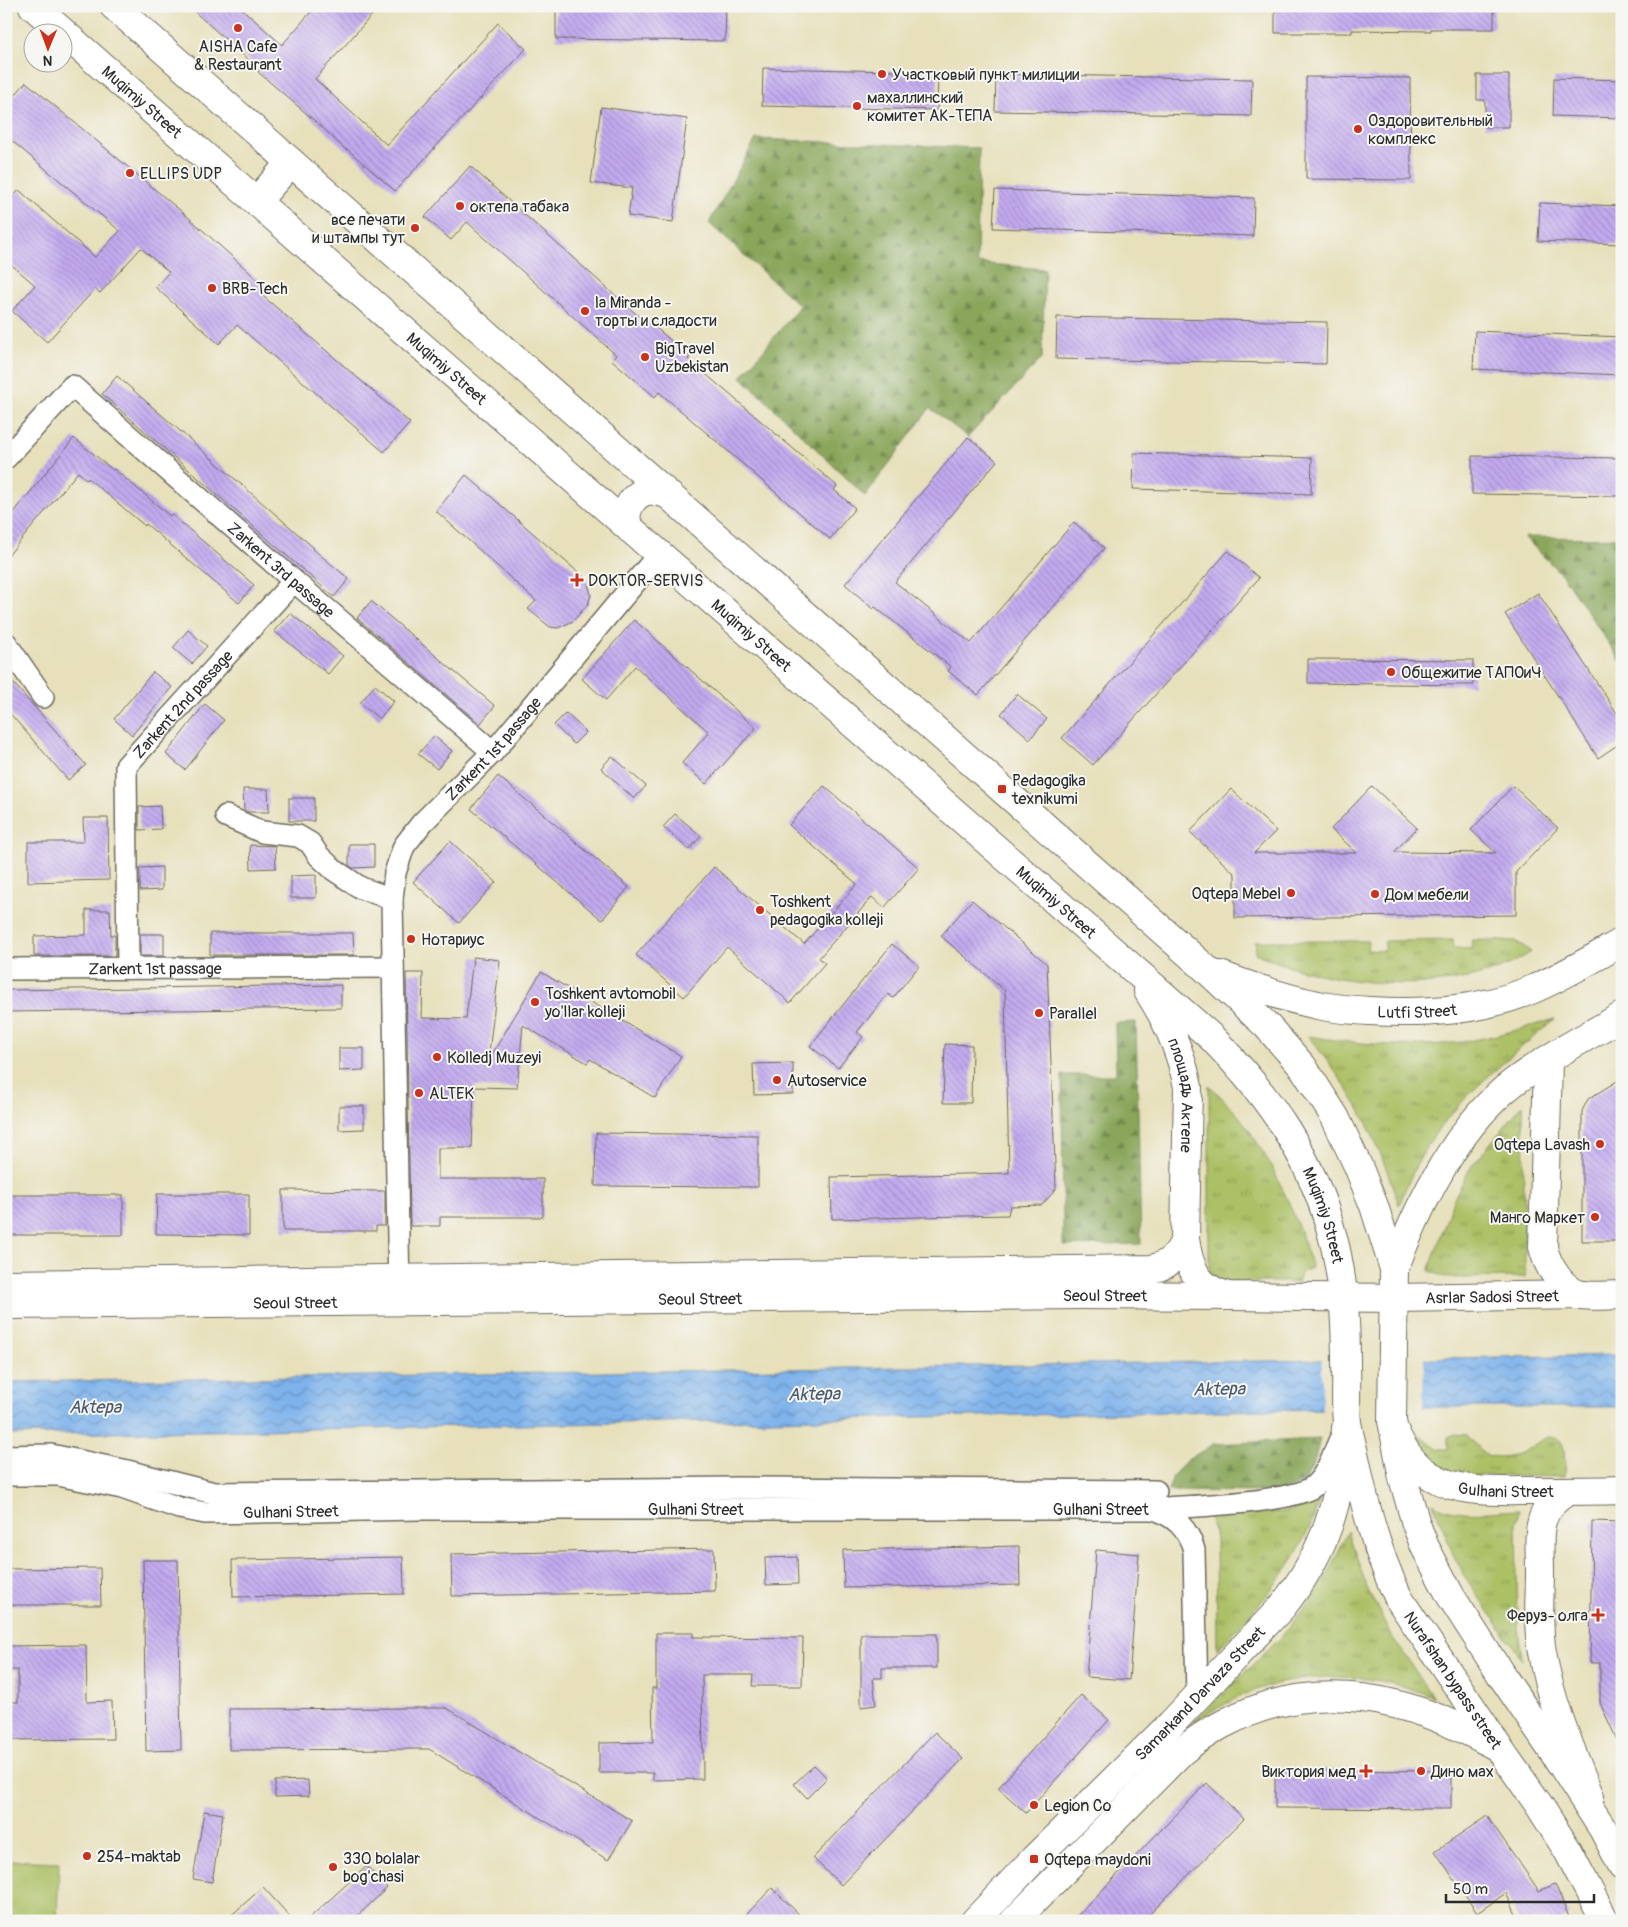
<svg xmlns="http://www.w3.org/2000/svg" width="1628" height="1927" viewBox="0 0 1628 1927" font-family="Pangolin,sans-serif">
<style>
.grass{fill:url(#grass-tufts);stroke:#6c7648}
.forest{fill:url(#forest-firs);stroke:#5a6842}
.garden{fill:#acc065;stroke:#6c7648}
.water{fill:url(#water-waves);stroke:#546e8b}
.pier{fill:#e7e0bb}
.building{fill:url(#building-back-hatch)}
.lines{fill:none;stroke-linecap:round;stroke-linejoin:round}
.street-casing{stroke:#6d6a5d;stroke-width:24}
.secondary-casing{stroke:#6d6a5d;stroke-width:30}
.primary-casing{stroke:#6d6a5d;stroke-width:30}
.street{stroke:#fff;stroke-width:21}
.secondary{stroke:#fff;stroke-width:28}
.primary{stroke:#fff;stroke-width:28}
.poi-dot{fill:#c8321e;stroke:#f6f6f2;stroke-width:2}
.labels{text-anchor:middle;stroke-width:4;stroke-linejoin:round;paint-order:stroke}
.poi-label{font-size:16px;fill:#2b2b2b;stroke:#f6f6f2;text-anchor:start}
.street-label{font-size:16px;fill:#2b2b2b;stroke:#f6f6f2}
.water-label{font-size:18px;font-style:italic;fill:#485a6e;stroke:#f6f6f2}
</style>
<defs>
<pattern id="grass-tufts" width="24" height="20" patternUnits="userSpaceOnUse" patternTransform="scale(1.25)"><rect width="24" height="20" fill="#acc065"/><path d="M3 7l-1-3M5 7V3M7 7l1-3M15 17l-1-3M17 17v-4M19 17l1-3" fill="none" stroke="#8c9c53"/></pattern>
<pattern id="forest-firs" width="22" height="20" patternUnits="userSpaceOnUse" patternTransform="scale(1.25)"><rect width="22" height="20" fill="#89a65a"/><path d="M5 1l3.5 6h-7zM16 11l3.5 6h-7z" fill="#70874b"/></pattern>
<pattern id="water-waves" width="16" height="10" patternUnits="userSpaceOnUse" patternTransform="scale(1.25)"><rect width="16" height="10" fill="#7eb2eb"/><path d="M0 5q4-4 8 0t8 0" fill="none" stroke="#6791bf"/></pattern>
<pattern id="building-back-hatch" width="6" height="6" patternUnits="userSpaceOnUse" patternTransform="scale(1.25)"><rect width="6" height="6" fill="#c3aaf0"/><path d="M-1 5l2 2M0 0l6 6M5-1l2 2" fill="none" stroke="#9f8bc3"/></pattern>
</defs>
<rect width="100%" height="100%" fill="#f6f6f2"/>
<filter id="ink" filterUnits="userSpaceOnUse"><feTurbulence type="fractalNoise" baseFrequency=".02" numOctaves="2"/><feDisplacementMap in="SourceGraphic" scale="10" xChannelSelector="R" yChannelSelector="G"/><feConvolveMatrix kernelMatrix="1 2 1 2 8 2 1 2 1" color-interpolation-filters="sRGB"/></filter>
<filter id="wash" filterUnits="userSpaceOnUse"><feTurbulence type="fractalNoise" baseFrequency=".0096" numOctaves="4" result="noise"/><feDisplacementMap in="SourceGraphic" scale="20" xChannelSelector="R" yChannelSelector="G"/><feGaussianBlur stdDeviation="1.12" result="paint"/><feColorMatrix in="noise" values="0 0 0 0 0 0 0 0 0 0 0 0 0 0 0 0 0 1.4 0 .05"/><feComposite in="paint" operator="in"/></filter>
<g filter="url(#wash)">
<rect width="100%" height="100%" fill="#e7e0bb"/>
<g class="grass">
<path d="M1453,940V948L1471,949L1472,940L1516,941L1531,952C1462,1001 1328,987 1255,953L1256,941H1368L1367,950L1384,951L1385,941Z"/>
<path d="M1555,1019C1515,1053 1469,1089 1438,1130C1421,1153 1409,1179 1399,1205C1388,1173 1377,1142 1361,1112C1346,1085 1327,1060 1308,1036C1352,1043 1397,1048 1442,1044C1481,1041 1518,1030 1555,1019Z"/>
<path d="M1209,1085C1220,1096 1232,1107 1241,1119C1274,1163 1297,1216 1312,1268L1302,1272L1298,1282H1226L1211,1273L1209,1267Z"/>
<polygon points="1523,1104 1525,1277 1448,1278 1429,1271 1453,1200 1471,1167"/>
<path d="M1417,1434L1439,1449H1448V1437L1454,1434L1467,1435C1473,1442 1481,1453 1490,1456C1500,1458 1512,1456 1521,1453C1532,1449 1555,1423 1563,1446C1566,1454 1564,1468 1564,1477L1454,1475C1432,1464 1428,1455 1417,1434Z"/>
<path d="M1320,1501C1297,1567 1263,1601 1217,1650L1216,1538L1209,1515C1246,1514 1285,1517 1320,1501Z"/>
<path d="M1433,1503C1457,1518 1491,1511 1519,1510L1516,1524L1518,1629L1522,1660L1463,1574L1453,1554Z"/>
<path d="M1348,1531L1367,1588L1391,1635L1434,1698C1375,1671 1303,1670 1243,1695C1226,1703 1209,1713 1193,1722C1233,1683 1279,1645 1312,1599C1326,1577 1337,1555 1348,1531Z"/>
</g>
<g class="forest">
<polygon points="756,139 979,148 977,263 1045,269 1042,358 968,437 930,408 865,496 741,377 800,306 709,223"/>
<polygon points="1524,537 1622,538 1622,663 1563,576"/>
<polygon points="1136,1022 1141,1244 1063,1246 1062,1075 1116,1075 1115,1023"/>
<polygon points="1320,1439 1314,1463 1303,1483 1280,1492 1168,1491 1173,1476 1186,1461 1213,1444"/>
</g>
<polygon class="garden" points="6,1860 59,1862 57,1921 6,1921"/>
<polygon class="water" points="1622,1355 1622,1407 1431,1407 6,1435 6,1382"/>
<polygon class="pier" points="1424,1356 1423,1410 1322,1412 1322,1358"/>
<g id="blocks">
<g class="building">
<polygon points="188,6 239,6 282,45 316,6 380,6 315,79 387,145 498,23 526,49 395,191 347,149 346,150 314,120 258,72 260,70"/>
<polygon points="556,6 726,6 725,41 556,39"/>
<polygon points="1275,6 1494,6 1494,29 1431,29 1431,31 1352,30 1352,33 1275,33"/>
<polygon points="763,68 938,72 937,110 762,106"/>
<polygon points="996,74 1252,79 1251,116 995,111"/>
<polygon points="1477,75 1509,75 1509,127 1485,127 1485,100 1477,100"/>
<polygon points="1306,77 1410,78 1411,180 1306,179"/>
<polygon points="1554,78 1622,80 1622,118 1553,116"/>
<polygon points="26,82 188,217 268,289 263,296 410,423 384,452 237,325 219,344 155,287 169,272 141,248 100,293 95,289 47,342 12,311 35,285 6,260 6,205 19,190 95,257 120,231 6,136 6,106"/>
<polygon points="601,107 687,119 673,222 628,216 632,188 591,183"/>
<polygon points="470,166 645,322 647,320 690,357 688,359 837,486 834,490 855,508 830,539 659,392 655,397 612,360 616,355 467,222 451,240 425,217"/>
<polygon points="995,190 1254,198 1253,236 993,228"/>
<polygon points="1540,203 1622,206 1622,244 1538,241"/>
<polygon points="1057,317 1327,322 1326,364 1056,359"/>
<polygon points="1475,331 1622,337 1622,375 1473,369"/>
<polygon points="117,376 314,548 313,549 349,579 334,597 102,394"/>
<polygon points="968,437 997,461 895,582 971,643 1074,522 1104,548 978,695 948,671 951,667 875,607 873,609 845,584"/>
<polygon points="74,438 113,470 114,469 170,516 171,514 254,585 239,603 146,524 145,526 88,478 87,480 78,472 6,558 6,522"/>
<polygon points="1134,453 1312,458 1311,494 1133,489"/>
<polygon points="1472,456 1622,458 1622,496 1472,494"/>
<polygon points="466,475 587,580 591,595 588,604 573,621 558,628 550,627 528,609 536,601 436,511"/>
<polygon points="1228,551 1259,578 1093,765 1062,738"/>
<polygon points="1538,593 1622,721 1622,742 1598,758 1505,614"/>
<polygon points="371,601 495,706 480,724 357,618"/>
<polygon points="290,613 343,656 328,674 274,631"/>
<polygon points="634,620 756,728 706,784 682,763 709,732 635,666 606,700 582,679"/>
<polygon points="188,630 207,646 192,664 173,648"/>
<polygon points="1308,659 1473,660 1473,685 1308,683"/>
<polygon points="153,672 172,687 132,735 114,719"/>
<polygon points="6,675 86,765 68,780 6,709"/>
<polygon points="375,685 394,701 379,719 360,703"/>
<polygon points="1017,694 1047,719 1030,739 1001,714"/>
<polygon points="205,704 224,720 185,770 166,754"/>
<polygon points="566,713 586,732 574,744 554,725"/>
<polygon points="434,736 452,751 437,769 418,754"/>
<polygon points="612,756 646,786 634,799 601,768"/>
<polygon points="498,776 629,887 602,920 471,809"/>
<polygon points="824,786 919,868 884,908 872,897 819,958 825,963 790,1003 727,947 684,997 636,955 714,867 804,944 857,884 789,825"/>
<polygon points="1372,786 1417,828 1394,852 1496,853 1471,830 1513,786 1558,828 1516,872 1516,915 1235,918 1235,874 1190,832 1231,789 1276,831 1254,853 1357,853 1331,829"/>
<polygon points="243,789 268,789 269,812 249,812 244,810"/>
<rect x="289" y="798" width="25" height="23"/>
<polygon points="160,806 161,829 139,830 139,807"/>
<polygon points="675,814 701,836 689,850 663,827"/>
<polygon points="83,818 108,818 109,880 28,882 28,842 84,842"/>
<polygon points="450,841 496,882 459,923 413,882"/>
<polygon points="349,844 374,844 374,867 353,868 349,865"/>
<polygon points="250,845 275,846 276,868 251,869"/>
<polygon points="162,867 162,890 140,891 140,868"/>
<polygon points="316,875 316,898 291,898 291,876"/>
<polygon points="972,900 1047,964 1056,1189 1042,1205 1010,1206 1008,1215 832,1219 831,1177 1009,1173 1005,991 941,936"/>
<polygon points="86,910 110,910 111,935 115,935 115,956 34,956 34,936 86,935"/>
<polygon points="210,933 353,933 354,955 210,955"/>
<rect x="140" y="934" width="24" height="22"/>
<polygon points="892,944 919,966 893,998 888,994 857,1032 863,1037 838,1068 810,1046"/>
<polygon points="473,957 500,960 488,1061 541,972 681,1056 655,1098 590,1059 587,1063 523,1025 517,1088 474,1087 472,1148 438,1148 438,1179 543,1179 543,1217 440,1217 440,1226 410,1226 406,973 423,973 422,1018 466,1019"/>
<polygon points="341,985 341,1008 6,1012 6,990"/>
<polygon points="945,1044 972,1045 971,1103 943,1103"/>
<polygon points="339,1048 364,1048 364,1070 339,1071"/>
<polygon points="793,1063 793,1094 754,1095 753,1064"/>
<polygon points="1622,1078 1622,1241 1582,1241 1582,1111 1588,1099"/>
<polygon points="339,1106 364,1106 364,1129 339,1130"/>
<polygon points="596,1133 758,1135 758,1187 595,1186"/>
<polygon points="283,1190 385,1191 385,1226 376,1226 376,1231 283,1231"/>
<polygon points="157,1194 249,1194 249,1235 156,1234"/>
<rect x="6" y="1195" width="117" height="40"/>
<polygon points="1592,1521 1622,1522 1622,1751 1600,1703 1600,1663 1590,1663"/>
<polygon points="1019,1546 1020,1585 844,1588 843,1550"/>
<polygon points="714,1549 715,1591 452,1596 451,1554"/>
<polygon points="1096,1550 1139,1554 1129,1680 1086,1677"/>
<polygon points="403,1557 404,1594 233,1597 232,1560"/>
<polygon points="797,1557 798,1584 766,1585 765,1558"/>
<polygon points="143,1560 178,1560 181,1750 146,1751"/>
<polygon points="100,1568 101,1605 6,1605 6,1569"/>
<polygon points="656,1633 693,1633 693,1637 803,1638 802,1686 752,1686 753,1675 702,1675 703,1779 653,1780 653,1773 599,1773 599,1743 653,1742 652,1688 656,1688"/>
<polygon points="861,1634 937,1634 937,1668 882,1668 882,1678 873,1678 876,1705 861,1707"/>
<polygon points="86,1645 87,1702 112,1701 113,1739 6,1740 6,1702 18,1702 18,1670 6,1670 6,1646"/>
<polygon points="1081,1695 1109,1720 1026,1813 998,1788"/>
<polygon points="412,1708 447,1708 632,1821 608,1860 429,1749 229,1750 229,1709"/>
<polygon points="935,1732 963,1759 841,1885 813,1858"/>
<polygon points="814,1765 827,1778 807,1798 794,1784"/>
<polygon points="1275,1770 1451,1771 1451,1809 1275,1808"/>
<polygon points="308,1780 309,1796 275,1797 275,1781"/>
<polygon points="1207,1783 1244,1819 1143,1921 1072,1921"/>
<polygon points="204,1811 223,1814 212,1882 193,1879"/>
<polygon points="1487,1816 1539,1891 1555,1884 1569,1917 1560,1921 1519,1921 1506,1893 1477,1913 1435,1851"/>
<polygon points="367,1866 387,1888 352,1921 306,1921"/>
<polygon points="263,1887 294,1921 225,1921"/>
<polygon points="772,1888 806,1921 740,1921"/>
</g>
</g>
</g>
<g filter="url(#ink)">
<use href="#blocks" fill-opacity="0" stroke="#6d6a5d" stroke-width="1"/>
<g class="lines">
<defs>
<g id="street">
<path id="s1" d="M6,458L72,386L294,581L493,752"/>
<polyline points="6,643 43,697"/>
<polyline points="226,816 262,832 298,836 310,843 319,856 334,870 361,888 392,899"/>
<path id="s2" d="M128,968L126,766L294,581"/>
<path id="s3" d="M6,969L393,967"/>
<path id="s4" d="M399,1294L392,899L395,873L404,846L422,823L493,752L659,554"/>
<polyline points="6,1456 51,1455 123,1470 214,1493 739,1488 1156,1491"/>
<path id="s5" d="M6,1475H58L122,1488L179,1508L205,1513L419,1509H1155C1186,1506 1294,1503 1314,1486C1327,1474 1333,1455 1340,1439"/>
<path d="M1155,1509C1175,1517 1188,1528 1194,1550L1197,1697"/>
</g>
<g id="secondary">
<path d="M1548,1061L1543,1247C1547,1265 1562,1291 1582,1295C1594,1297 1609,1295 1622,1295"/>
<path d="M6,1284L1151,1269C1168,1266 1179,1256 1185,1239"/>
<path id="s6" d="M1394,1298L1585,1295"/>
<path id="s7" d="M6,1305L1079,1295L1228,1296"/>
<path id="s8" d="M1395,1432C1403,1450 1414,1466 1431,1476C1460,1494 1500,1491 1533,1491C1563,1491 1592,1491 1622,1490"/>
<path d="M1568,1491C1533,1511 1540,1536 1540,1571C1540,1598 1537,1625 1542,1652C1550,1702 1571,1750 1590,1797"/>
<path id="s9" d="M975,1921L1034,1859L1171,1724L1282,1607C1327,1550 1341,1500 1346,1428"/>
<path d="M1014,1921L1181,1752C1194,1741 1208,1732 1223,1724C1317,1674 1411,1697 1499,1748"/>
</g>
<g id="primary">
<path id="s10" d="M33,6L1211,1037C1269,1096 1313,1158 1333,1238C1344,1279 1346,1322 1346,1365C1347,1384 1345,1403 1347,1422C1349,1435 1353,1449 1356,1462C1365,1509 1378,1555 1399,1599L1499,1748L1539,1805L1568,1851L1605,1921"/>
<polyline points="114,6 1205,968 1267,1026 1303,1067 1335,1117 1358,1166 1374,1206 1394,1269 1392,1421 1403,1478 1416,1524 1425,1547 1450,1595 1500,1673 1558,1759 1603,1829 1622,1865"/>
<polyline points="256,202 291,162"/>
<path d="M630,529C621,515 631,495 647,491C654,490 660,492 667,494"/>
<path id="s11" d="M1220,975C1252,987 1284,998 1318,1005C1335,1009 1353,1010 1370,1011C1425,1014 1480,1011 1531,990C1562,977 1592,959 1622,942"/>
<path id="s12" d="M1148,991C1167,1020 1181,1052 1188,1087L1185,1239C1189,1268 1197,1288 1228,1296L1394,1298"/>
<path d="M1394,1269C1419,1204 1457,1125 1514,1082C1547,1057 1587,1037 1622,1016"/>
</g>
</defs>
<use href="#street" class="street-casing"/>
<use href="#secondary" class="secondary-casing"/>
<use href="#primary" class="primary-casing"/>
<use href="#street" class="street"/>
<use href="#secondary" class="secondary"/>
<use href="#primary" class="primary"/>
</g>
</g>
<g class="poi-dot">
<circle cx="238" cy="28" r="5"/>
<circle cx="882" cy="74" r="5"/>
<circle cx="857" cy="106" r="5"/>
<circle cx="1358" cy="129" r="5"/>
<circle cx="130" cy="173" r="5"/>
<circle cx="460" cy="206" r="5"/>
<circle cx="415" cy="228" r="5"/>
<circle cx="212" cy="288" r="5"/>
<circle cx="585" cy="311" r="5"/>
<circle cx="645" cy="357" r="5"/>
<path d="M574.5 572.5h5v5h5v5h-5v5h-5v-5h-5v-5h5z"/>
<circle cx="1391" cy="672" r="5"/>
<rect x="997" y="784" width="10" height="10" rx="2.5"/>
<circle cx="1291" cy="893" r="5"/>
<circle cx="1375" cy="894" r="5"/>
<circle cx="760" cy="910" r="5"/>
<circle cx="411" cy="939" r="5"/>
<circle cx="535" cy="1002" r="5"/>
<circle cx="1039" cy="1013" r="5"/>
<circle cx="437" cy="1057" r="5"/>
<circle cx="777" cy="1080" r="5"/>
<circle cx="419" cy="1093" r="5"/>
<circle cx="1600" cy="1144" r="5"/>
<circle cx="1595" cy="1217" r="5"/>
<path d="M1595.5 1607.5h5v5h5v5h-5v5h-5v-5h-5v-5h5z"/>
<path d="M1363.5 1763.5h5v5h5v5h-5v5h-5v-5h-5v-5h5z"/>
<circle cx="1421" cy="1771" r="5"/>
<circle cx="1034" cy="1805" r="5"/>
<circle cx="87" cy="1856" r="5"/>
<rect x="1029" y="1854" width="10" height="10" rx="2.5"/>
<circle cx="333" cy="1867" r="5"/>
</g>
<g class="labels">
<g class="poi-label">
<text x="238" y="52" text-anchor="middle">AISHA Cafe<tspan x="238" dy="18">&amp; Restaurant</tspan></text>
<text x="892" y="80">Участковый пункт милиции</text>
<text x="867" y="103">махаллинский<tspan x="867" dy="18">комитет АК-ТЕПА</tspan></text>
<text x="1368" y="126">Оздоровительный<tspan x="1368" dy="18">комплекс</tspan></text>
<text x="140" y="179">ELLIPS UDP</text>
<text x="470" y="212">октепа табака</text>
<text x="405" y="225" text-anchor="end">все печати<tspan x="405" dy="18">и штампы тут</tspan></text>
<text x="222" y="294">BRB-Tech</text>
<text x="595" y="308">la Miranda -<tspan x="595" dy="18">торты и сладости</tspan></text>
<text x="655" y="354">BigTravel<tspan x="655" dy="18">Uzbekistan</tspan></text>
<text x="588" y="586">DOKTOR-SERVIS</text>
<text x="1401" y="678">Общежитие ТАПОиЧ</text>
<text x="1012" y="786">Pedagogika<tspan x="1012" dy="18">texnikumi</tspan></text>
<text x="1281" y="899" text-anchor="end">Oqtepa Mebel</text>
<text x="1385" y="900">Дом мебели</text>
<text x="770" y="907">Toshkent<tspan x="770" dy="18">pedagogika kolleji</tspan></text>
<text x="421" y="945">Нотариус</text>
<text x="545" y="999">Toshkent avtomobil<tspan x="545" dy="18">yo'llar kolleji</tspan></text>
<text x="1049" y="1019">Parallel</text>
<text x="447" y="1063">Kolledj Muzeyi</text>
<text x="787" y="1086">Autoservice</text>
<text x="429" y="1099">ALTEK</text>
<text x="1590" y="1150" text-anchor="end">Oqtepa Lavash</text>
<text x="1585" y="1223" text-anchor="end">Манго Маркет</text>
<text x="1588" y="1621" text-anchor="end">Феруз- олга</text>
<text x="1356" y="1777" text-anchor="end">Виктория мед</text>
<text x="1431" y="1777">Дино мах</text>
<text x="1044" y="1811">Legion Co</text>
<text x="97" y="1862">254-maktab</text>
<text x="343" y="1864">330 bolalar<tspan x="343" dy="18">bog'chasi</tspan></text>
<text x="1044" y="1865">Oqtepa maydoni</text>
</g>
<g class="street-label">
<text dy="6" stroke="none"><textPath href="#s10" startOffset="145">Muqimiy Street</textPath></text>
<text dy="6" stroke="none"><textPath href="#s10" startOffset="550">Muqimiy Street</textPath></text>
<text dy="6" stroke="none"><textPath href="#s1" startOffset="376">Zarkent 3rd passage</textPath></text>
<text dy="6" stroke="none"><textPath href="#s10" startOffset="955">Muqimiy Street</textPath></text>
<text dy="6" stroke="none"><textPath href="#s2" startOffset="286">Zarkent 2nd passage</textPath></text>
<text dy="6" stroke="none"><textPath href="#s4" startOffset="582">Zarkent 1st passage</textPath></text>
<text dy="6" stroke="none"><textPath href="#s10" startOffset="1360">Muqimiy Street</textPath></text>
<text dy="6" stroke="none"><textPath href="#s3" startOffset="149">Zarkent 1st passage</textPath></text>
<text dy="6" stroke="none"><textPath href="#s11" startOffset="202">Lutfi Street</textPath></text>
<text dy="6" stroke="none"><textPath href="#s12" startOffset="112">площадь Актепе</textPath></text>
<text dy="6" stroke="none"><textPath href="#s10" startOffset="1779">Muqimiy Street</textPath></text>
<text dy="6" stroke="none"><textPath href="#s7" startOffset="1099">Seoul Street</textPath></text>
<text dy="6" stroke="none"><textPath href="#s6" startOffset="98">Asrlar Sadosi Street</textPath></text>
<text dy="6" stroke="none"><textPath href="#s7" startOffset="694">Seoul Street</textPath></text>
<text dy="6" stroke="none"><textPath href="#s7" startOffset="289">Seoul Street</textPath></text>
<text dy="6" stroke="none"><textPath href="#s8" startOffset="135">Gulhani Street</textPath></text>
<text dy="6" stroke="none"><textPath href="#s5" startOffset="695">Gulhani Street</textPath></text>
<text dy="6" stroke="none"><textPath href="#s5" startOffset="1100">Gulhani Street</textPath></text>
<text dy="6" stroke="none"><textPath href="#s5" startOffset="290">Gulhani Street</textPath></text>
<text dy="6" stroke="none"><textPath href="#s10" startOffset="2271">Nurafshan bypass street</textPath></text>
<text dy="6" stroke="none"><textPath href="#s9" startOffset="320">Samarkand Darvaza Street</textPath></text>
</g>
<g class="water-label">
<text transform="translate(1219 1389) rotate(-1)" y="6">Aktepa</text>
<text transform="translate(814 1394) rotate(-1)" y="6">Aktepa</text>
<text x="95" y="1413">Aktepa</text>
</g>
</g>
<rect width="1628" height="1927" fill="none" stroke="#f6f6f2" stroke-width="25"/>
<g transform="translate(48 48) rotate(181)"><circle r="24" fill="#f6f6f2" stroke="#a5a5a2"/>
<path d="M0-4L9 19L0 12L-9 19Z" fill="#c8321e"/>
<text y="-8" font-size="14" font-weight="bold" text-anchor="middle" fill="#2b2b2b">N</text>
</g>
<path d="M1446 1894v8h148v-8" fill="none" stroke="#2b2b2b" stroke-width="2.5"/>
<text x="1453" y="1894" font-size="15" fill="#2b2b2b" stroke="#f6f6f2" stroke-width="4" paint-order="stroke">50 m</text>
</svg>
